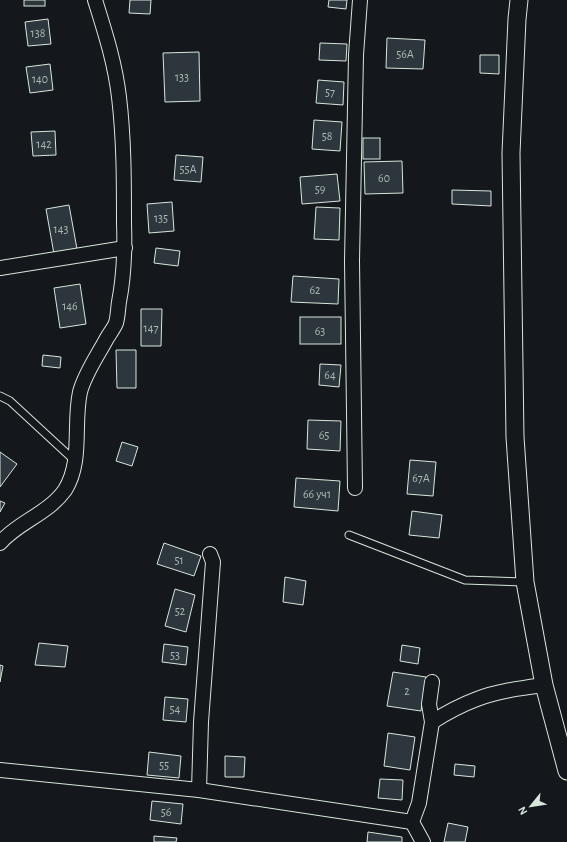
<svg xmlns="http://www.w3.org/2000/svg" width="567" height="842" viewBox="0 0 567 842" font-family="'Alegreya Sans',sans-serif">
<style>
.building{fill:#2c363c;stroke:#d8e6dc}
.lines{fill:none;stroke-linecap:round;stroke-linejoin:round}
.service-casing{stroke:#d8e6dc;stroke-width:9}
.minor-casing{stroke:#d8e6dc;stroke-width:16}
.tertiary-casing{stroke:#d8e6dc;stroke-width:19}
.service{stroke:#14181c;stroke-width:7}
.minor{stroke:#14181c;stroke-width:14}
.tertiary{stroke:#14181c;stroke-width:17}
.labels{text-anchor:middle;stroke-width:3;stroke-linejoin:round;paint-order:stroke}
.number-label{font-size:12px;fill:#adbab4}
</style>
<rect width="100%" height="100%" fill="#14181c"/>
<g class="building">
<rect x="24" y="0" width="21" height="6"/>
<polygon points="130,0 151,0 150,14 129,13"/>
<polygon points="329,0 347,0 346,9 328,7"/>
<polygon points="48,19 51,44 28,46 25,22"/>
<polygon points="387,38 425,40 423,69 386,68"/>
<polygon points="320,43 347,44 346,61 319,60"/>
<polygon points="199,52 200,101 165,102 163,53"/>
<polygon points="480,55 499,55 499,74 480,73"/>
<polygon points="50,64 53,90 30,93 26,67"/>
<polygon points="318,80 344,82 343,105 316,103"/>
<polygon points="314,120 342,122 340,151 312,149"/>
<polygon points="55,131 56,155 33,156 31,132"/>
<rect x="363" y="138" width="17" height="21"/>
<polygon points="176,155 203,157 201,182 174,180"/>
<polygon points="402,161 403,193 365,194 364,162"/>
<polygon points="337,174 340,201 302,204 300,177"/>
<polygon points="452,190 491,191 491,206 452,204"/>
<polygon points="172,202 174,231 149,233 147,204"/>
<polygon points="69,205 77,249 54,254 46,209"/>
<polygon points="316,207 340,208 339,240 314,239"/>
<polygon points="156,248 180,251 178,266 154,263"/>
<polygon points="293,276 339,279 338,304 291,302"/>
<polygon points="80,284 86,324 60,328 54,288"/>
<polygon points="141,309 162,309 161,346 141,346"/>
<rect x="300" y="317" width="41" height="27"/>
<polygon points="116,350 136,350 136,388 117,388"/>
<polygon points="43,355 61,357 60,368 42,366"/>
<polygon points="320,364 341,365 339,387 319,385"/>
<polygon points="308,420 341,421 340,451 307,449"/>
<polygon points="122,442 138,447 132,466 116,461"/>
<polygon points="0,452 17,464 0,487"/>
<polygon points="410,460 436,462 433,496 407,494"/>
<polygon points="296,478 340,481 338,511 294,507"/>
<polygon points="0,501 5,503 0,512"/>
<polygon points="412,511 442,515 439,538 409,535"/>
<polygon points="164,543 201,556 194,576 157,564"/>
<polygon points="285,577 306,581 303,605 283,602"/>
<polygon points="175,589 195,595 186,632 165,626"/>
<polygon points="39,643 68,646 65,667 35,665"/>
<polygon points="164,644 188,647 186,665 162,662"/>
<polygon points="402,645 420,648 418,664 400,661"/>
<polygon points="0,665 3,666 0,682"/>
<polygon points="393,672 426,677 421,711 387,706"/>
<polygon points="165,697 188,699 186,722 163,720"/>
<polygon points="388,733 415,737 410,770 384,766"/>
<polygon points="149,752 181,756 179,778 147,775"/>
<polygon points="225,756 245,757 244,777 225,777"/>
<polygon points="455,764 475,766 474,777 454,775"/>
<polygon points="380,779 403,780 402,800 378,798"/>
<polygon points="152,801 183,804 181,824 150,820"/>
<polygon points="448,823 468,827 465,842 444,842"/>
<polygon points="368,832 402,837 402,842 367,842"/>
<polygon points="154,836 177,838 176,842 154,842"/>
</g>
<g class="lines">
<defs>
<g id="service">
<polyline points="0,396 10,401 75,461"/>
<polyline points="349,535 465,580 525,582"/>
</g>
<g id="minor">
<polyline points="0,268 125,248"/>
<polyline points="355,488 352,261 356,55 360,0"/>
<path d="M0,543C18,522 48,514 65,490C83,461 73,424 80,392C85,373 98,355 107,338C110,333 114,328 116,323C118,316 118,308 119,302C124,276 125,250 124,223C124,181 124,139 119,97C115,63 105,32 95,0"/>
<path d="M432,722C446,713 461,705 477,699C498,691 522,688 544,685"/>
<polyline points="0,770 199,790 412,822"/>
<polyline points="199,790 201,722 213,562 210,554"/>
<polyline points="423,842 412,822 419,803 432,722 429,704 432,682"/>
</g>
<polyline id="tertiary" points="519,0 517,19 511,153 515,437 525,582 544,685 567,771"/>
</defs>
<use href="#service" class="service-casing"/>
<use href="#minor" class="minor-casing"/>
<use href="#tertiary" class="tertiary-casing"/>
<use href="#service" class="service"/>
<use href="#minor" class="minor"/>
<use href="#tertiary" class="tertiary"/>
</g>
<g class="labels">
<g class="number-label">
<text x="38" y="37">138</text>
<text x="405" y="58">56А</text>
<text x="182" y="81">133</text>
<text x="40" y="83">140</text>
<text x="330" y="96">57</text>
<text x="327" y="140">58</text>
<text x="44" y="148">142</text>
<text x="188" y="173">55А</text>
<text x="384" y="182">60</text>
<text x="320" y="193">59</text>
<text x="161" y="222">135</text>
<text x="61" y="233">143</text>
<text x="315" y="294">62</text>
<text x="70" y="310">146</text>
<text x="151" y="332">147</text>
<text x="320" y="335">63</text>
<text x="330" y="379">64</text>
<text x="324" y="439">65</text>
<text x="421" y="482">67А</text>
<text x="317" y="498">66 уч1</text>
<text x="179" y="564">51</text>
<text x="180" y="615">52</text>
<text x="175" y="659">53</text>
<text x="407" y="695">2</text>
<text x="175" y="713">54</text>
<text x="164" y="769">55</text>
<text x="166" y="816">56</text>
</g>
</g>
<g transform="translate(531 806) rotate(240)" stroke="#14181c" stroke-width="3" paint-order="stroke">
<path d="M0-3L7 15L0 10L-7 15Z" fill="#d8e6dc"/>
<text y="-6" font-size="11" font-weight="bold" text-anchor="middle" fill="#d8e6dc">N</text>
</g>
</svg>
